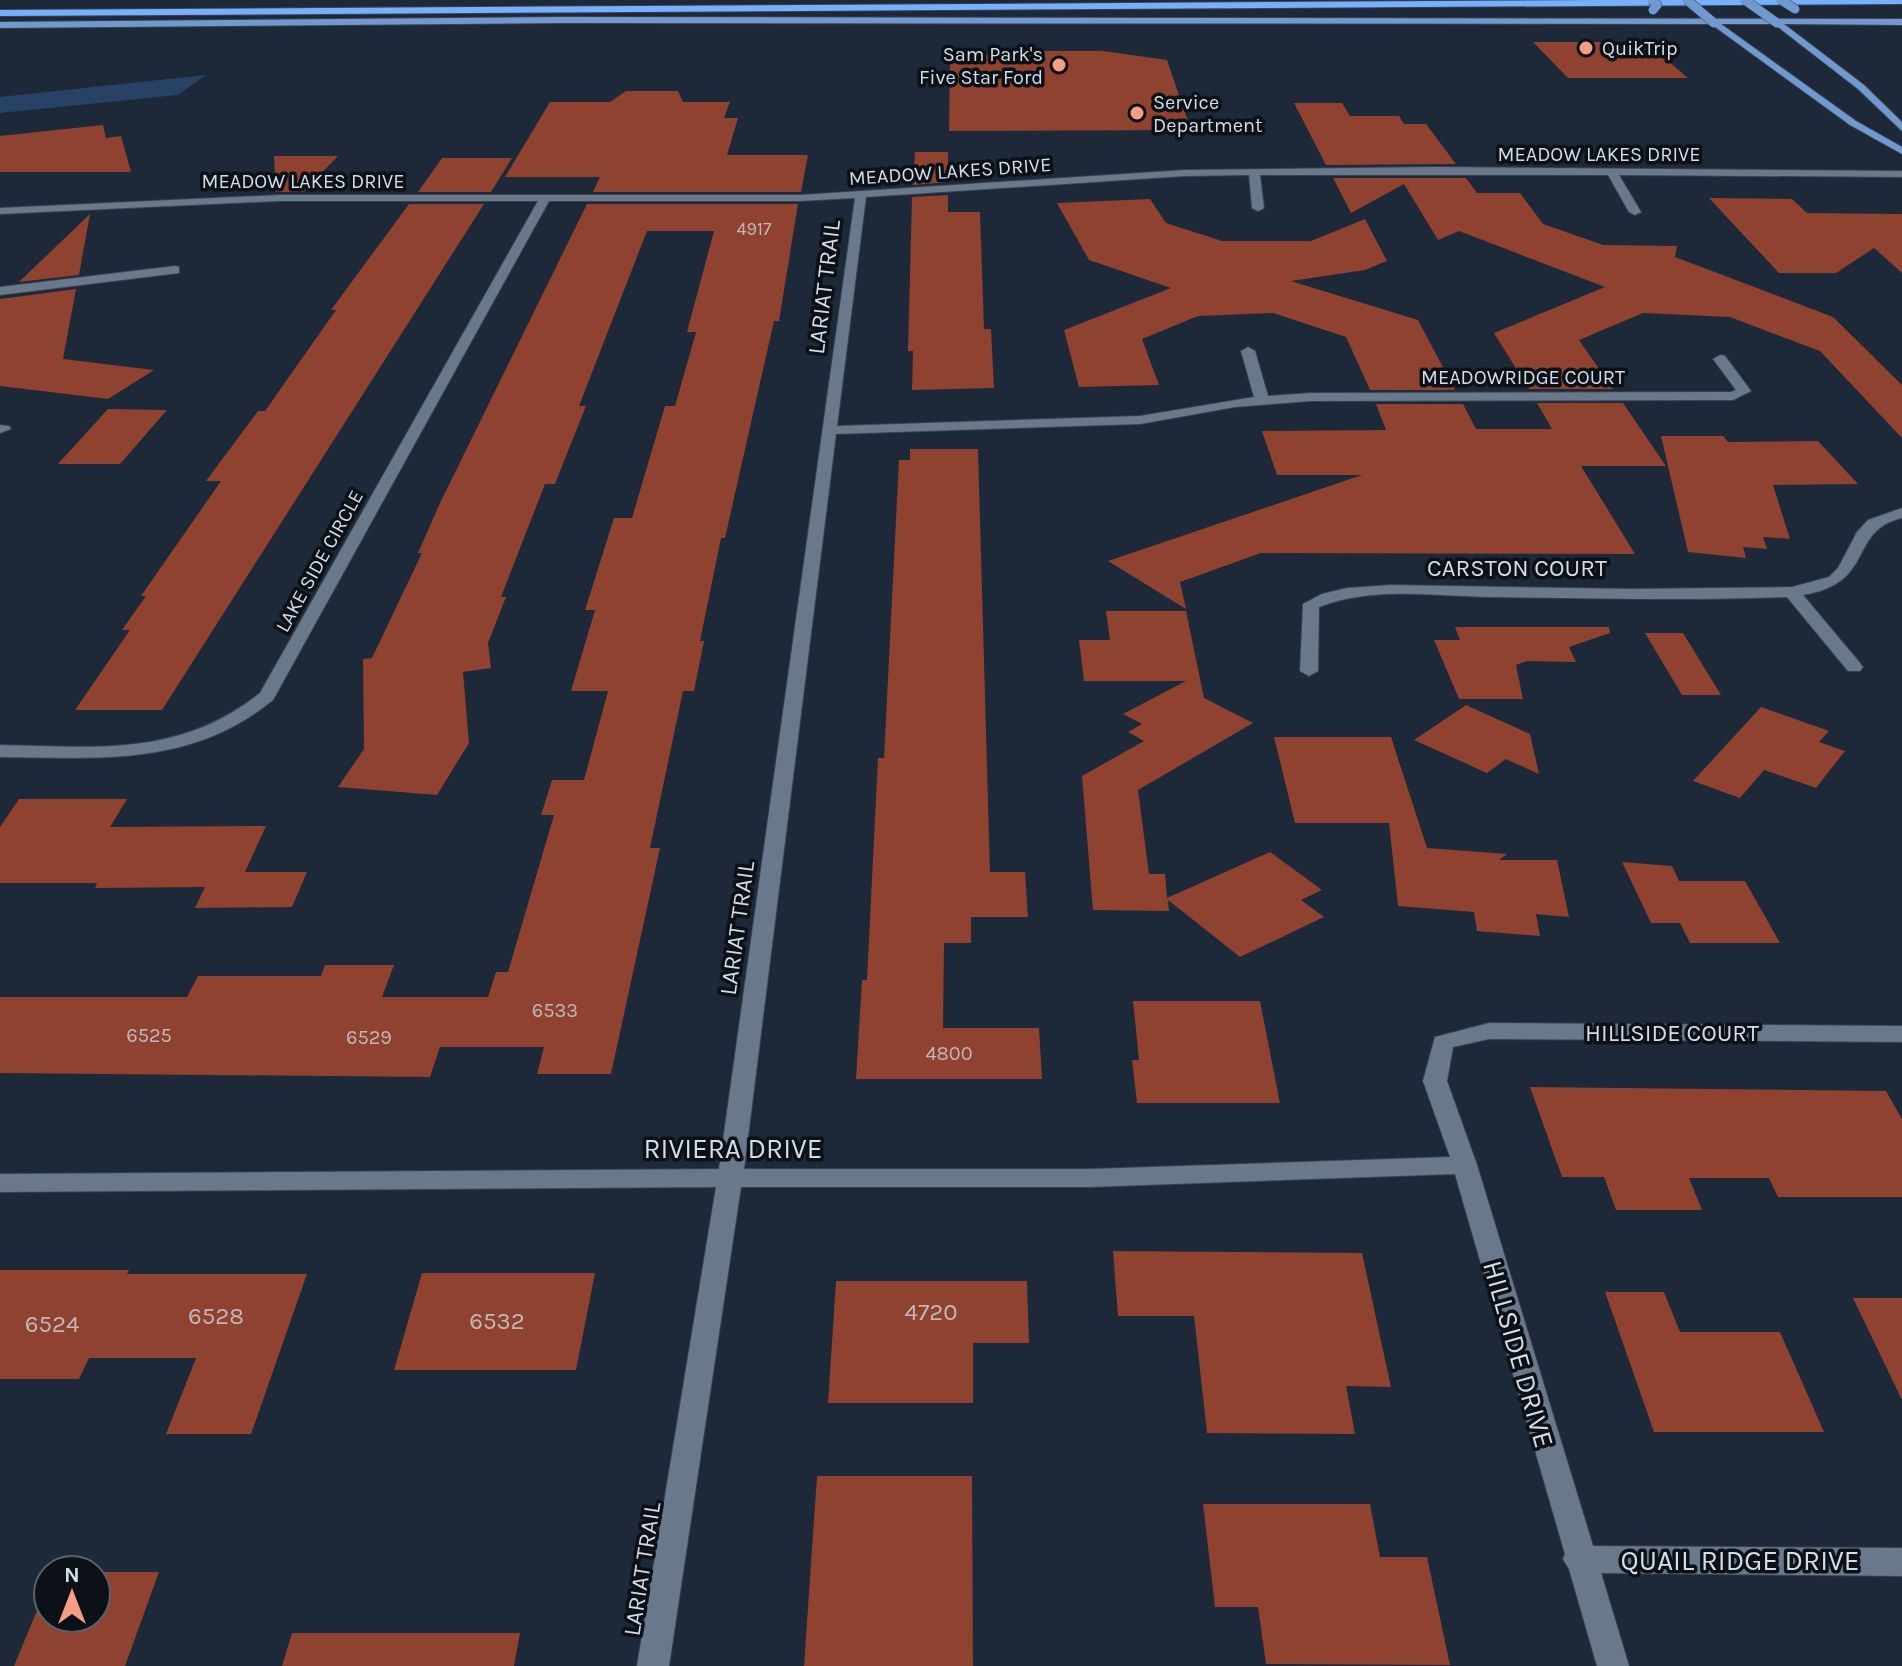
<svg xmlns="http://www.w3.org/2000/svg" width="1902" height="1666" viewBox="0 0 1902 1666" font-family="Karla,sans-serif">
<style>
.green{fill:#284266}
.building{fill:#8e422f}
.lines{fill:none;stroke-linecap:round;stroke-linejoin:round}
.minor-casing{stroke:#38424f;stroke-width:2}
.major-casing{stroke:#38424f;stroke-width:2}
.highway-casing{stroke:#38424f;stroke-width:2}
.minor{fill:#6a788b;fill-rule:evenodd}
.major{fill:#7199d0;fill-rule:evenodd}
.highway{fill:#76affe;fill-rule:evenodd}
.major-bridge-casing{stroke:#38424f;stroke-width:10;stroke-linecap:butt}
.major-bridge{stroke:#7199d0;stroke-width:9}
.poi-dot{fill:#f49e88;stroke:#0c1118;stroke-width:3}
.labels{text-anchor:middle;stroke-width:7;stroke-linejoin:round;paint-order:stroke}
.far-number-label{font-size:18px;fill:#c2b6b9}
.far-poi-label{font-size:20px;fill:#d4dce7;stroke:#0c1118;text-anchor:start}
.far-street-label{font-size:20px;fill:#d4dce7;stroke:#0c1118}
.number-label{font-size:20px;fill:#c2b6b9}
.street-label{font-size:24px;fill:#d4dce7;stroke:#0c1118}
.near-number-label{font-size:24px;fill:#c2b6b9}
.near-street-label{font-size:28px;fill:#d4dce7;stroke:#0c1118}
</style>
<rect width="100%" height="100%" fill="#1d2838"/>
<polygon class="green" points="206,75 178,95 0,113 0,97"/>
<g class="building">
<polygon points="1533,42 1646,42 1688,78 1568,78"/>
<polygon points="1007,51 1103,51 1167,60 1191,130 949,131 950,61"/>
<polygon points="626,91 678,91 683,102 730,102 724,118 738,118 727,155 808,155 801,192 593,192 600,177 505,177 550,102 610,102"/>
<polygon points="1294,103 1342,103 1350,116 1399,116 1404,124 1426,124 1456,164 1326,165"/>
<polygon points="103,125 106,138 121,136 131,172 0,172 0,136"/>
<polygon points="915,152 948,152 948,182 913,185"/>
<polygon points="274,156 338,156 303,192 276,192"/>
<polygon points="442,158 512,158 491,192 418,192"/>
<polygon points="1333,178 1466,178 1477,193 1520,193 1543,224 1603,245 1677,246 1675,257 1833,317 1902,385 1902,438 1820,351 1730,317 1643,313 1579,340 1613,389 1529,389 1494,333 1605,287 1459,231 1438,240 1404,184 1351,213"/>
<polygon points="948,195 948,212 980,212 984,329 991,329 994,388 912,390 913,351 908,351 912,197"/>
<polygon points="1709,198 1792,199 1807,213 1902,214 1902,273 1874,248 1836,273 1779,273"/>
<polygon points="1150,199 1166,223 1222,241 1311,241 1365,219 1387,261 1365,270 1291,281 1418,320 1455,390 1370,390 1346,337 1273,313 1198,316 1142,339 1159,385 1079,387 1064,330 1171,288 1089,260 1057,203"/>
<polygon points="409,204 484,204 162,710 75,710 130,630 122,630 146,596 141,596 221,481 206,481 258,411 265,411 336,310 331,310"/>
<polygon points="587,204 798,204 779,321 774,321 725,538 721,538 700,641 704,641 694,691 683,691 650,848 660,848 611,1074 537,1074 544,1047 440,1047 430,1077 0,1073 0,997 187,997 198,976 321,976 325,965 394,965 382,997 488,997 496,972 508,972 554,815 541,815 552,780 584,780 608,691 571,691 595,610 585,610 614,518 632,518 665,406 675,406 696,332 687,332 714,231 647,231 579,406 586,406 555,484 545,484 501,597 506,597 488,643 491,668 463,672 469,743 437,795 338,787 364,749 363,659 372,658 422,553 418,553 440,503"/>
<polygon points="90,214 79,275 19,282"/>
<polygon points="76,289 63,359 154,370 108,399 0,386 0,299"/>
<polygon points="1537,403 1623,403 1666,466 1581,466 1635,554 1261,553 1180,582 1186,609 1108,561 1362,475 1277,475 1262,431 1386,430 1376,404 1463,404 1476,429 1552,429"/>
<polygon points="108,409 167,410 120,464 58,464"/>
<polygon points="1661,436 1723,436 1728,442 1818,441 1858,484 1773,485 1790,539 1763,537 1767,549 1743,547 1746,558 1688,552"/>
<polygon points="910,449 978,449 990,872 1025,872 1028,917 971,917 971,943 944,943 943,1028 1039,1028 1042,1079 856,1079 862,980 867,980 878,758 884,758 899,460 910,460"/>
<polygon points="1106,611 1186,611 1204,698 1253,723 1138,790 1149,874 1165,874 1167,898 1270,852 1322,890 1301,900 1324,917 1240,957 1168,900 1169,911 1093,910 1082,776 1144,741 1128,732 1142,724 1123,714 1186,681 1084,681 1079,640 1110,640"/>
<polygon points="1455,627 1609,627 1610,633 1569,647 1576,662 1527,661 1516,665 1523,699 1459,699 1434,640 1460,640"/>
<polygon points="1645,633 1683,633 1721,695 1682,695"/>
<polygon points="1466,705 1530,734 1539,774 1506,759 1487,773 1414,740"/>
<polygon points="1761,707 1829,731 1819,742 1845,751 1816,788 1764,770 1740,798 1693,781"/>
<polygon points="1274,737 1391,737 1427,848 1507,854 1499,860 1557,860 1569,917 1536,914 1540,936 1477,931 1474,912 1398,906 1389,823 1295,823"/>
<polygon points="19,799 127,799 110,827 266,826 245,872 307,872 292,907 195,908 205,887 95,888 97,883 0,883 0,827"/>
<polygon points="1622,862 1672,866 1679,881 1745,881 1780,943 1690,943 1680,923 1651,923"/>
<polygon points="1133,1001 1260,1001 1280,1103 1137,1103 1132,1060 1139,1060"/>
<polygon points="1530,1087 1886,1091 1902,1119 1902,1197 1778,1197 1769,1178 1689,1178 1702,1210 1616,1210 1604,1177 1562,1177"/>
<polygon points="1113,1251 1362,1253 1391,1387 1346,1386 1355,1434 1207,1433 1194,1316 1118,1316"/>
<polygon points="0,1270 129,1270 127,1274 307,1274 251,1434 166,1434 196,1358 89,1358 79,1379 0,1379"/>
<polygon points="422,1273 595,1273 576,1370 394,1370"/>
<polygon points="836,1281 1027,1281 1029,1343 973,1343 973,1403 828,1403"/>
<polygon points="1605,1292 1664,1292 1680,1332 1780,1332 1824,1432 1654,1432"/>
<polygon points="1853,1298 1902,1298 1902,1400"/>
<polygon points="817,1476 972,1476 973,1666 804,1666"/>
<polygon points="1203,1504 1370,1504 1380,1557 1427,1557 1450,1665 1266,1664 1258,1607 1215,1607"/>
<polygon points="96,1572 159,1572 125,1666 14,1666 48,1584 48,1618 96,1618"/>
<polygon points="292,1633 520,1633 514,1666 282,1666"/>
</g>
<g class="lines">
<defs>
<g id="minor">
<path d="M1434,167L1902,171V177L1619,175L1641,212L1635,215L1629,212L1608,175H1260L1264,208L1258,211L1252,208L1249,175L1185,176L866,197L837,426L1140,416L1254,397L1241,351L1248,347L1255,351L1268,396L1311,393L1731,392L1736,390L1713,359L1720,355L1725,356L1751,391L1733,400L1311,401L1235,407L1140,424L836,434L744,1169H1090L1450,1157L1423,1081L1435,1037L1489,1023L1902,1026V1042L1489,1039L1453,1047L1447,1081L1477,1165L1593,1546L1902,1548V1576L1601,1573L1629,1666H1597L1569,1569L1563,1559L1565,1554L1455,1174L1090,1187H741L669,1666H637L716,1187L0,1192V1174L719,1169L855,198L800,201H549L273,700C191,767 100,758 0,757V745C96,747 180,757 260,693L538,201H279L0,214V208L279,195H800L1185,170Z"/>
<polygon points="175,266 179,267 179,273 0,295 0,287"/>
<polygon points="0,425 9,426 11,429 0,433"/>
<path d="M1902,508V518C1847,531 1877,583 1803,595L1860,663L1863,667L1860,671H1848L1787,597C1688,601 1588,598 1489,597C1433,596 1372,586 1319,607L1318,671L1309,676L1300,671L1303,604L1322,594L1347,588L1391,585L1633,589L1792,587L1829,577L1838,568L1857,532L1868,520Z"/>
</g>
<polygon id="major" points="562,17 1902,19 1902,25 1784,24 1864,85 1902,122 1902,131 1858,89 1774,24 1721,24 1856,121 1902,147 1902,154 1850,125 1711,24 562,23 0,28 0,22"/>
<polygon id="highway" points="1599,0 1902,0 1902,4 0,16 0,10"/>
</defs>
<use href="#minor" class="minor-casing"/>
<use href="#major" class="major-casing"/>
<use href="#highway" class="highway-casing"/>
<use href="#minor" class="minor"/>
<use href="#major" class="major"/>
<use href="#highway" class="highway"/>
<defs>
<g id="major-bridge">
<polyline points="1652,0 1657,5 1653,10"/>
<polyline points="1687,0 1714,23"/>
<polyline points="1745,0 1777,23"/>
<polyline points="1781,0 1795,9"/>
</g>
</defs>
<use href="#major-bridge" class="major-bridge-casing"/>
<use href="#major-bridge" class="major-bridge"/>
</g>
<g class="poi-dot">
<circle cx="1586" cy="48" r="8"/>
<circle cx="1059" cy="65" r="8"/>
<circle cx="1137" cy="113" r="8"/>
</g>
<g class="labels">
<g class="far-number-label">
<text x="754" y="235">4917</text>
</g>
<g class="far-poi-label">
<text x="1602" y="55">QuikTrip</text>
<text x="1043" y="61" text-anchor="end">Sam Park's<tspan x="1043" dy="23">Five Star Ford</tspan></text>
<text x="1153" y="109">Service<tspan x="1153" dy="23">Department</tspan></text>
</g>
<g class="far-street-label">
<text x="1599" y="161">MEADOW LAKES DRIVE</text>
<text transform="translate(950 171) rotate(-4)" y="7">MEADOW LAKES DRIVE</text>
<text x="303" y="188">MEADOW LAKES DRIVE</text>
<text x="1523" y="384">MEADOWRIDGE COURT</text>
<text transform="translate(319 561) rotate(-61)" y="7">LAKE SIDE CIRCLE</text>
</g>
<g class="number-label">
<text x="555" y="1017">6533</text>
<text x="149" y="1042">6525</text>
<text x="369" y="1044">6529</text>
<text x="949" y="1060">4800</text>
</g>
<g class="street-label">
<text transform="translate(824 287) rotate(-83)" y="8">LARIAT TRAIL</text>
<text x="1517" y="576">CARSTON COURT</text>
<text transform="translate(737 928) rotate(-82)" y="8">LARIAT TRAIL</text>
<text x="1672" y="1041">HILLSIDE COURT</text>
<text transform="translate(642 1569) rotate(-81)" y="8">LARIAT TRAIL</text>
</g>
<g class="near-number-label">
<text x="931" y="1320">4720</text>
<text x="216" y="1324">6528</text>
<text x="497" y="1329">6532</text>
<text x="52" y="1332">6524</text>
</g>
<g class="near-street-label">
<text x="733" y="1158">RIVIERA DRIVE</text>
<text transform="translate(1519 1354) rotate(74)" y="10">HILLSIDE DRIVE</text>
<text x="1740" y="1570">QUAIL RIDGE DRIVE</text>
</g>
</g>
<g transform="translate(72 1594)"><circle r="38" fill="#0c1118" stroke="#5c626b" stroke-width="2"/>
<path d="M0-6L14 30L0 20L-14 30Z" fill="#f49e88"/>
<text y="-12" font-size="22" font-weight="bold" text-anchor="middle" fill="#d4dce7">N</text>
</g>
</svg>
